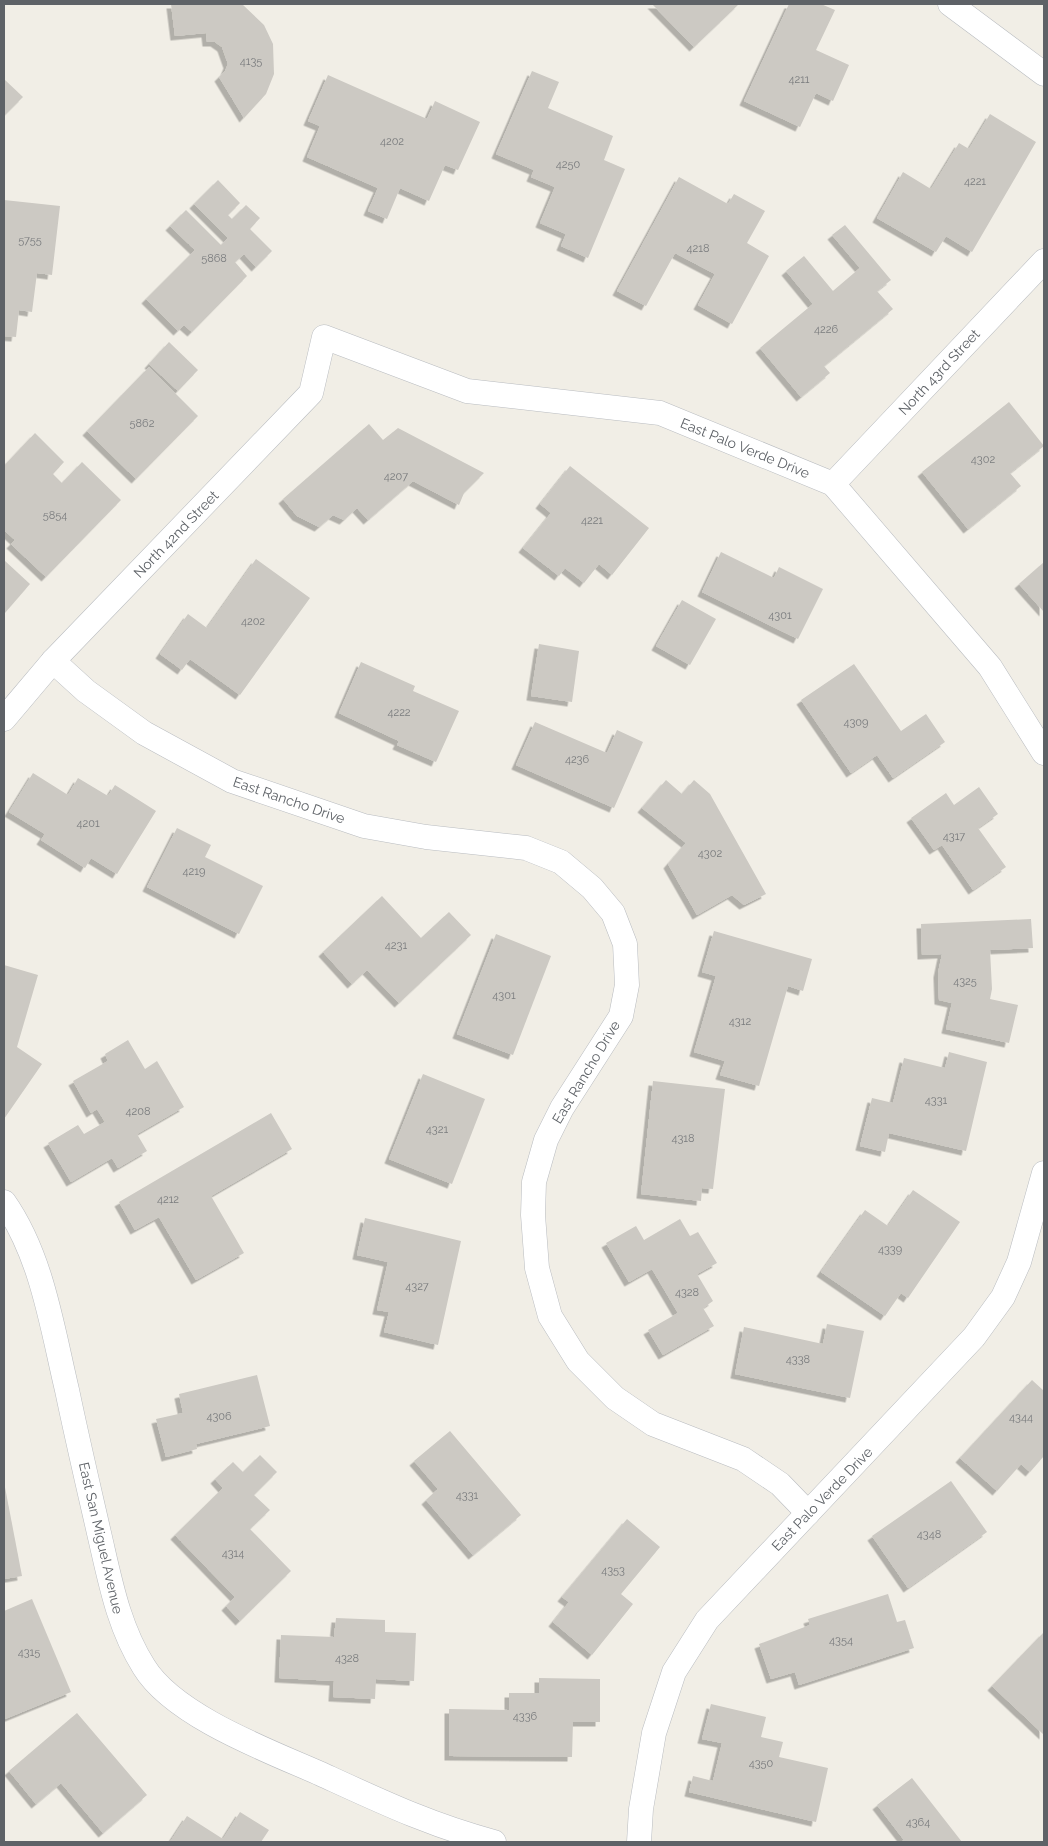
<svg xmlns="http://www.w3.org/2000/svg" width="1048" height="1846" viewBox="0 0 1048 1846" font-family="Raleway,sans-serif">
<style>
.building{fill:#ccc9c3;filter:url(#shadow)}
.lines{fill:none;stroke-linecap:round;stroke-linejoin:round}
.minor-casing{stroke:#b9bcc0;stroke-width:25}
.minor{stroke:#fff;stroke-width:24}
.labels{text-anchor:middle;stroke-width:5;stroke-linejoin:round;paint-order:stroke}
.number-label{font-size:11px;fill:#7a7c7e}
.street-label{font-size:14px;fill:#5e6267;stroke:#fff}
</style>
<defs>
<filter id="shadow"><feDropShadow dx="-4.5" dy="4.5" stdDeviation="0" flood-color="#0004"/></filter>
</defs>
<rect width="100%" height="100%" fill="#f1eee6"/>
<g class="building">
<polygon points="171,4 242,4 264,25 273,44 274,74 266,94 244,118 219,77 225,71 228,64 222,47 215,42 207,42 206,33 175,36"/>
<polygon points="652,4 739,4 694,47"/>
<polygon points="789,4 821,4 835,10 816,50 849,65 833,101 816,93 800,127 744,101"/>
<polygon points="532,71 559,82 548,108 613,136 604,160 625,169 588,258 561,246 566,234 540,223 555,187 531,177 534,170 496,154"/>
<polygon points="328,75 427,119 435,101 480,122 458,170 445,165 429,201 400,188 387,219 368,211 378,188 307,157 320,126 308,121"/>
<polygon points="4,79 23,97 4,116"/>
<polygon points="990,114 1036,142 972,252 946,236 936,252 877,218 903,172 931,189 959,143 969,149"/>
<polygon points="679,177 728,204 734,194 765,211 747,243 769,256 732,324 698,305 715,274 675,253 646,306 617,291"/>
<polygon points="218,180 240,203 228,215 232,219 246,205 260,218 250,229 272,251 256,267 244,254 235,262 247,276 192,332 184,325 178,331 146,299 195,250 170,226 186,210 221,245 228,238 194,204"/>
<polygon points="4,200 60,206 52,275 37,273 32,312 19,310 16,337 4,336"/>
<polygon points="845,225 891,280 877,291 893,309 824,366 830,373 801,397 760,348 813,304 786,271 804,256 833,291 860,268 832,235"/>
<polygon points="169,342 198,370 178,391 149,364"/>
<polygon points="149,367 198,416 136,479 87,431"/>
<polygon points="1009,402 1044,446 1010,473 1021,486 968,529 922,472"/>
<polygon points="369,424 383,440 398,428 484,473 464,493 459,505 413,481 368,520 357,508 344,520 333,515 319,527 297,516 283,499"/>
<polygon points="35,433 64,462 53,474 62,483 82,462 121,500 46,577 11,544 15,540 4,530 4,466"/>
<polygon points="570,466 649,528 612,575 599,564 584,583 565,568 559,576 523,548 551,513 540,504"/>
<polygon points="721,552 774,578 779,567 823,589 798,639 702,592"/>
<polygon points="256,559 310,598 240,695 190,659 182,670 160,654 188,614 207,628"/>
<polygon points="4,560 30,584 4,614"/>
<polygon points="1044,562 1044,612 1019,584"/>
<polygon points="682,600 716,619 690,665 656,646"/>
<polygon points="539,644 579,651 572,702 531,696"/>
<polygon points="361,662 415,686 413,691 459,711 436,762 397,745 399,741 339,713"/>
<polygon points="854,664 901,731 926,714 945,742 893,778 877,755 851,773 801,700"/>
<polygon points="535,722 607,753 617,730 643,742 614,808 516,765"/>
<polygon points="33,773 68,795 78,778 108,796 115,785 156,811 117,874 91,858 85,868 41,840 45,834 9,812"/>
<polygon points="666,780 682,794 694,780 710,794 766,894 744,905 732,895 697,915 668,864 686,843 642,808"/>
<polygon points="979,787 998,814 978,828 1006,867 973,890 942,845 934,850 911,818 946,793 954,805"/>
<polygon points="177,828 211,845 205,857 263,886 239,934 147,887"/>
<polygon points="382,896 421,938 449,912 471,935 399,1003 367,970 352,984 323,952"/>
<polygon points="1031,919 1033,948 990,950 992,989 990,999 1018,1005 1009,1043 946,1029 952,1003 939,1000 938,973 942,954 922,955 921,924"/>
<polygon points="714,931 812,959 803,991 788,986 759,1086 720,1075 725,1061 694,1052 716,976 702,972"/>
<polygon points="496,934 551,956 513,1055 457,1034"/>
<polygon points="4,965 38,975 17,1047 42,1064 4,1119"/>
<polygon points="128,1040 145,1069 157,1061 184,1107 137,1134 147,1151 118,1168 112,1158 71,1182 48,1143 78,1125 84,1134 105,1122 97,1109 91,1113 73,1081 108,1061 105,1054"/>
<polygon points="949,1052 987,1062 966,1151 889,1133 885,1152 860,1146 872,1098 893,1103 904,1058 945,1068"/>
<polygon points="423,1074 485,1099 452,1184 389,1159"/>
<polygon points="653,1081 725,1089 713,1189 702,1188 701,1201 641,1194"/>
<polygon points="271,1113 292,1149 211,1196 244,1253 196,1280 159,1217 135,1230 119,1202"/>
<polygon points="913,1190 960,1222 908,1298 901,1293 885,1316 821,1272 865,1210 888,1226"/>
<polygon points="365,1218 461,1241 438,1345 384,1332 389,1312 377,1310 388,1262 357,1255"/>
<polygon points="680,1219 690,1236 698,1232 717,1263 697,1274 713,1301 703,1308 714,1326 663,1355 648,1330 678,1313 652,1269 629,1282 606,1243 636,1226 644,1240"/>
<polygon points="827,1324 864,1331 850,1398 735,1374 744,1327 823,1344"/>
<polygon points="257,1375 270,1426 196,1444 197,1449 166,1457 156,1419 183,1413 179,1394"/>
<polygon points="1032,1380 1044,1391 1044,1456 1030,1472 1021,1464 997,1491 960,1458"/>
<polygon points="450,1431 521,1515 473,1555 426,1500 438,1489 414,1461"/>
<polygon points="260,1455 277,1472 254,1495 270,1510 250,1529 291,1571 240,1621 226,1606 235,1597 175,1535 223,1488 215,1479 233,1462 243,1472"/>
<polygon points="951,1481 987,1532 908,1588 872,1536"/>
<polygon points="4,1482 22,1576 4,1579"/>
<polygon points="627,1519 660,1547 621,1594 633,1604 592,1655 553,1622 569,1602 562,1597"/>
<polygon points="888,1594 897,1622 905,1620 914,1648 799,1685 795,1672 771,1679 759,1644 810,1625 808,1619"/>
<polygon points="32,1599 71,1692 5,1719 4,1611"/>
<polygon points="336,1618 385,1620 385,1632 416,1633 414,1681 376,1679 375,1699 333,1697 334,1681 279,1678 281,1635 334,1637"/>
<polygon points="1044,1632 1044,1735 992,1686"/>
<polygon points="539,1678 600,1679 600,1722 573,1722 572,1757 449,1756 449,1709 509,1710 509,1693 539,1693"/>
<polygon points="711,1704 766,1717 761,1737 783,1742 779,1757 828,1768 816,1822 689,1792 693,1776 713,1781 722,1743 702,1739"/>
<polygon points="77,1713 147,1795 103,1833 61,1783 36,1804 9,1771"/>
<polygon points="912,1778 962,1842 901,1842 904,1840 877,1805"/>
<polygon points="240,1812 269,1830 261,1842 170,1842 187,1816 223,1839"/>
</g>
<g class="lines">
<defs>
<g id="minor">
<polyline points="950,4 1044,74"/>
<polyline points="833,484 1044,261"/>
<polyline points="53,661 86,691 144,733 232,781 364,826 426,837 526,848 561,862 592,888 613,913 625,944 627,985 621,1016 562,1108 546,1140 534,1182 533,1215 537,1268 550,1316 578,1361 615,1398 653,1424 743,1459 780,1484 808,1513"/>
<polyline points="4,719 53,661 311,393 324,337 467,391 660,413 833,484 990,667 1044,753"/>
<path d="M4,1202C42,1256 52,1327 67,1390C77,1438 88,1485 99,1533C110,1580 118,1626 144,1667C174,1716 269,1751 321,1774C380,1801 430,1825 494,1842"/>
<polyline points="639,1842 641,1809 654,1733 674,1672 707,1620 974,1337 1003,1297 1019,1262 1044,1173"/>
</g>
</defs>
<use href="#minor" class="minor-casing"/>
<use href="#minor" class="minor"/>
</g>
<g class="labels">
<g class="number-label">
<text x="251" y="65">4135</text>
<text x="799" y="83">4211</text>
<text x="392" y="145">4202</text>
<text x="568" y="168">4250</text>
<text x="975" y="185">4221</text>
<text x="30" y="244">5755</text>
<text x="698" y="252">4218</text>
<text x="214" y="262">5868</text>
<text x="826" y="333">4226</text>
<text x="142" y="427">5862</text>
<text x="983" y="463">4302</text>
<text x="396" y="480">4207</text>
<text x="55" y="519">5854</text>
<text x="592" y="524">4221</text>
<text x="780" y="619">4301</text>
<text x="253" y="625">4202</text>
<text x="399" y="716">4222</text>
<text x="856" y="726">4309</text>
<text x="577" y="763">4236</text>
<text x="88" y="827">4201</text>
<text x="954" y="840">4317</text>
<text x="710" y="857">4302</text>
<text x="194" y="875">4219</text>
<text x="396" y="949">4231</text>
<text x="965" y="985">4325</text>
<text x="504" y="999">4301</text>
<text x="740" y="1025">4312</text>
<text x="936" y="1104">4331</text>
<text x="138" y="1115">4208</text>
<text x="437" y="1133">4321</text>
<text x="683" y="1142">4318</text>
<text x="168" y="1203">4212</text>
<text x="890" y="1253">4339</text>
<text x="417" y="1290">4327</text>
<text x="687" y="1296">4328</text>
<text x="798" y="1363">4338</text>
<text x="219" y="1420">4306</text>
<text x="1021" y="1421">4344</text>
<text x="467" y="1499">4331</text>
<text x="929" y="1538">4348</text>
<text x="233" y="1557">4314</text>
<text x="613" y="1574">4353</text>
<text x="841" y="1644">4354</text>
<text x="29" y="1656">4315</text>
<text x="347" y="1662">4328</text>
<text x="525" y="1720">4336</text>
<text x="761" y="1767">4350</text>
<text x="918" y="1826">4364</text>
</g>
<g class="street-label">
<text transform="translate(939 372) rotate(-47)" y="5">North 43rd Street</text>
<text transform="translate(745 448) rotate(22)" y="5">East Palo Verde Drive</text>
<text transform="translate(176 534) rotate(-46)" y="5">North 42nd Street</text>
<text transform="translate(289 800) rotate(19)" y="5">East Rancho Drive</text>
<text transform="translate(586 1072) rotate(-59)" y="5">East Rancho Drive</text>
<text transform="translate(822 1499) rotate(-46)" y="5">East Palo Verde Drive</text>
<text transform="translate(101 1538) rotate(77)" y="5">East San Miguel Avenue</text>
</g>
</g>
<rect width="1048" height="1846" fill="none" stroke="#5e6267" stroke-width="10"/>
</svg>
